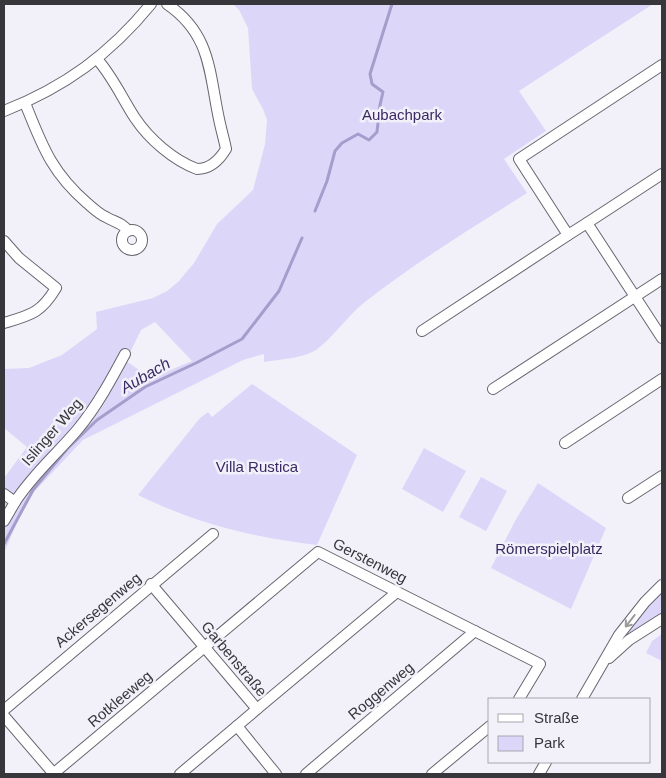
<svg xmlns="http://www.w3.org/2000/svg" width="666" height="778" viewBox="0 0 666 778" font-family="Helvetica,sans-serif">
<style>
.green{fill:#dcd7f9;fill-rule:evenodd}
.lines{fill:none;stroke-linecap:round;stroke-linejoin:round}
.stream{stroke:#a59dcb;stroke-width:3}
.street-casing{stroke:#67666e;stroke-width:12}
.street{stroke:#fff;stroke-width:10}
.oneway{stroke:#9b9a9c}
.labels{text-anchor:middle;stroke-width:5;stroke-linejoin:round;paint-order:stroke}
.park-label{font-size:15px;fill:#392a63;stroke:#f2f1fa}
.street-label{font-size:15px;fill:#37363a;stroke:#f2f1fa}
.water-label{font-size:16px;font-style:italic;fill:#3a2b64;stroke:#f2f1fa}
</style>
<rect width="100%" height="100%" fill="#f2f1fa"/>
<g class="green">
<path d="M233,4H653L519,91L546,131L504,159L527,193C472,228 416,262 365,302C347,316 333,338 316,350C301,359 280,359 264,362V354L243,360L83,440L34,492L18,520L4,553V478L27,447L4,428V369L29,368L62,355L97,329L96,312L153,298L167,291L178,282L194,263L217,224L253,190L265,144L267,120L263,109L252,89L248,28L239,10ZM155,322L192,361L151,378L126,361L141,330Z"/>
<path d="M252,384L357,455L317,545C255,538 194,523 138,495L200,418L208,412L212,417Z"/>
<polygon points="424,448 466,471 443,512 402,489"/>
<polygon points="481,477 507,491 486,531 459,517"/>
<polygon points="538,483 606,528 571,609 491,568 515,521"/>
<polygon points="662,590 662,615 629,636 624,634 650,603"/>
<polygon points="662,634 662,661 646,653 652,641"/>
</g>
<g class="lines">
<g class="stream">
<polyline points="315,211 327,181 335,151 342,143 358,134 369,140 377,132 380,105 383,92 372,84 370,74 392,4"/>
<polyline points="4,544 33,490 67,449 97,420 145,387 196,363 242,339 279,291 302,238"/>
</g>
<defs>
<g id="street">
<path d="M97,59C113,77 122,98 135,118C149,139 173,160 197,169C211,169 220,159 226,149C224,139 221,129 219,119C209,72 211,34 167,4"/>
<polyline points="662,65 519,159 568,235 587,223 662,338"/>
<path d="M25,103C42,145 51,172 87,203C93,208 99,214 106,217C114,222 123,223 128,231"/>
<path d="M4,111C65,87 110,54 151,4"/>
<polyline points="587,223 662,174"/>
<circle cx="132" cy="240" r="10"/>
<path d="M4,241L19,258L56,288C41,313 31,315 4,323"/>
<polyline points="422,331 568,235"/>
<polyline points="493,389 662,279"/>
<polyline points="565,443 662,379"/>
<polyline points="4,494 15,502 4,521"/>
<polyline points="628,498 662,476"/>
<path d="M15,502C33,474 57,454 78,429C97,406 111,380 125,354"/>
<polyline points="151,584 257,709 237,726 276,774"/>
<polyline points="609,658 629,640 662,619"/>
<polyline points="582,699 619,635 645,602 662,585"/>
<polyline points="257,709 397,592"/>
<polyline points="4,710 213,534"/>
<polyline points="4,716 54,774"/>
<polyline points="53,774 318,552 540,664 519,699"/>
<polyline points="180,774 237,726"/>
<polyline points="306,774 475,631"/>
<polyline points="432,774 490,726"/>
<polyline points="539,774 546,762"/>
</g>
</defs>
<use href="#street" class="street-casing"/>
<use href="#street" class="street"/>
</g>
<defs><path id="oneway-shaft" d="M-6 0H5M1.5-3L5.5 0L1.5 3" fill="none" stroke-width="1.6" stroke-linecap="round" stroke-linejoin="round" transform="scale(1.25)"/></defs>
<use class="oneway" href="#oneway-shaft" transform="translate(630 621) rotate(128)"/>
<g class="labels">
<g class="park-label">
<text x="402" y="120">Aubachpark</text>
<text x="257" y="472">Villa Rustica</text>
<text x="549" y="554">Römerspielplatz</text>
</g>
<g class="street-label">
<text transform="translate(52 432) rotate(-49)" y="5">Islinger Weg</text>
<text transform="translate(370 561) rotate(27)" y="5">Gerstenweg</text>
<text transform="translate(98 610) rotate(-40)" y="5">Ackersegenweg</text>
<text transform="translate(234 659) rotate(50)" y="5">Garbenstraße</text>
<text transform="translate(381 691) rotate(-40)" y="5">Roggenweg</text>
<text transform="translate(120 699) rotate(-40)" y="5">Rotkleeweg</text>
</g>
<g class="water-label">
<text transform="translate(145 375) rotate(-30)" y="6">Aubach</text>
</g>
</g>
<rect width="666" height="778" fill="none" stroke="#37363a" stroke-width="10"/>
<rect x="488" y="698" width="162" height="65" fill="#f2f1fa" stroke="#a7a6ad"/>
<rect x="498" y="714" width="25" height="8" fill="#ffffff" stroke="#a7a6ad"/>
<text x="534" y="723" font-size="15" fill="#37363a">Straße</text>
<rect x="498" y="736" width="25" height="15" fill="#dcd7f9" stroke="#a7a6ad"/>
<text x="534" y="748" font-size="15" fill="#37363a">Park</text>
</svg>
